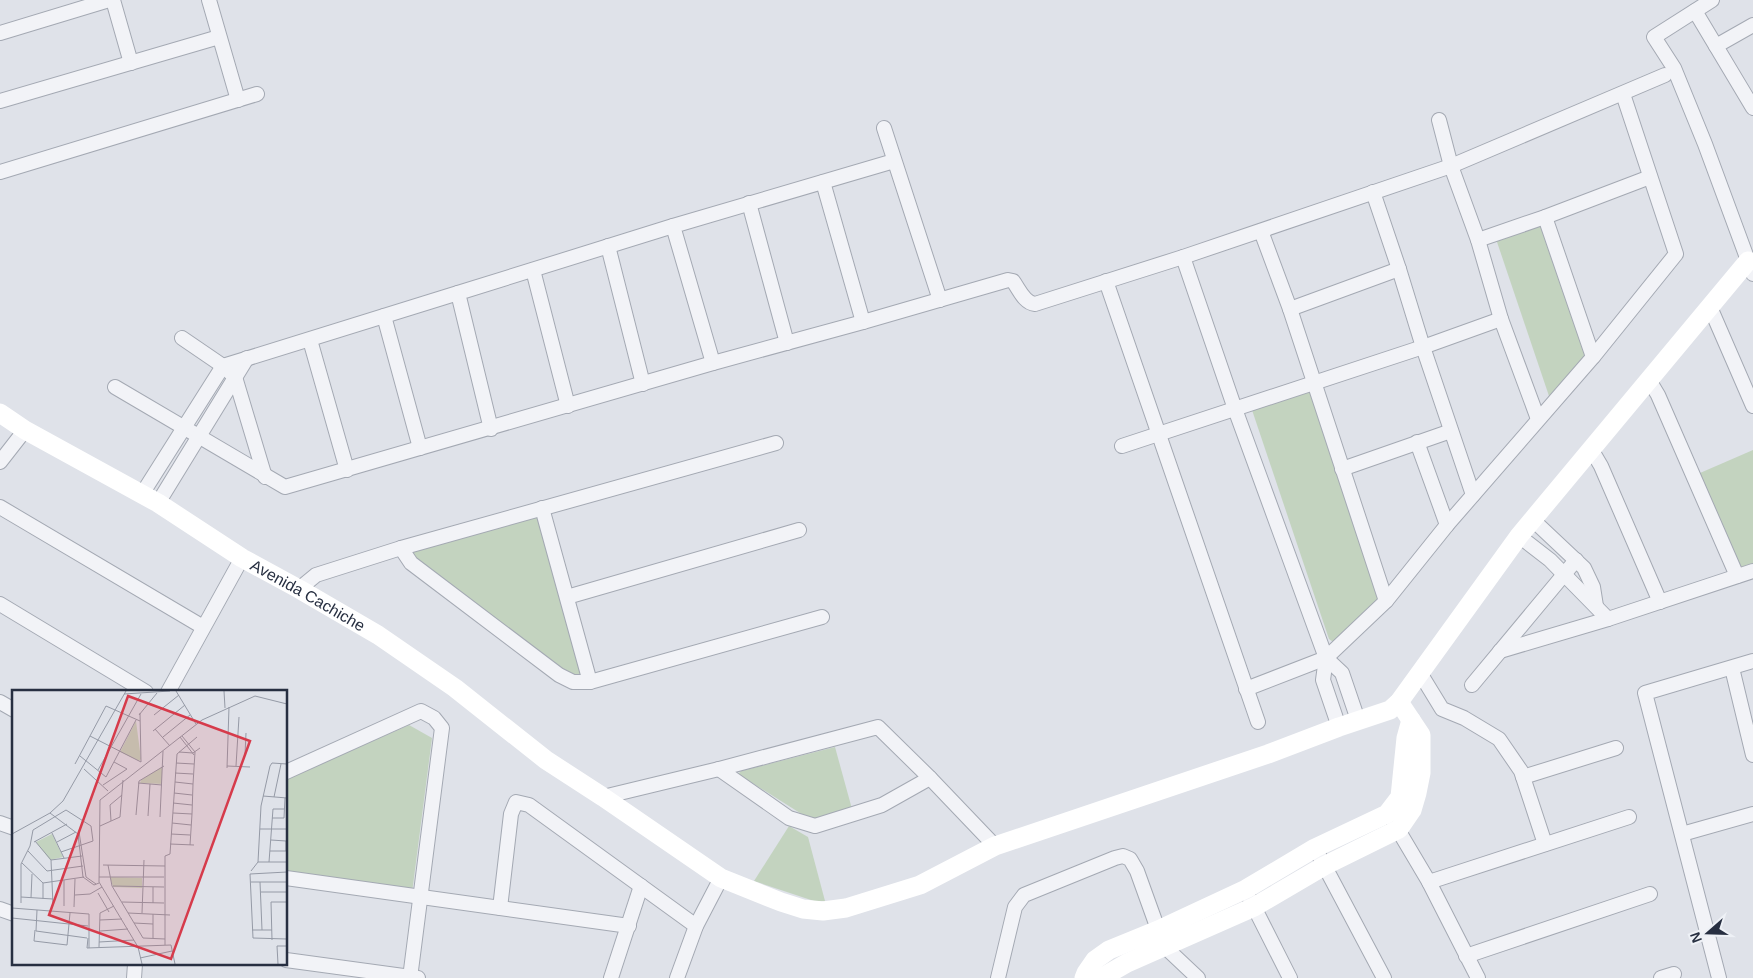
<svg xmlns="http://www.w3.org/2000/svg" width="1753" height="978" viewBox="0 0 1753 978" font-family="Helvetica,sans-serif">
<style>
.green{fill:#c3d3bf}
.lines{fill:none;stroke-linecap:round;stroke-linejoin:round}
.street-casing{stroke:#a4a9b3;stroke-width:16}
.street{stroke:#f2f3f7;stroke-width:14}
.secondary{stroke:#fff;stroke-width:19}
.labels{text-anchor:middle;stroke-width:5;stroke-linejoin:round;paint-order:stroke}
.street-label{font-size:16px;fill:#272f41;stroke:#eef1f6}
.inset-road{fill:none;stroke:#959aa6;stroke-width:1}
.view{fill:#d63b4b;fill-opacity:0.15;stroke:#d63b4b;stroke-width:2.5}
.inset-edge{fill:none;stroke:#272f41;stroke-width:2.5}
</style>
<rect width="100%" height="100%" fill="#dfe2e9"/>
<g class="green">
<polygon points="1552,221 1595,352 1550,399 1496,239"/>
<polygon points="1320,389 1388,595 1336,644 1329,639 1252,410"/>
<polygon points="1753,450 1753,565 1741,569 1700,473"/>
<polygon points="538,515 584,671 579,677 561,671 414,559 413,550"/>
<polygon points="409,725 432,738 412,893 286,875 286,779"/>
<polygon points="835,747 852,809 811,820 738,774 741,771"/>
<polygon points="789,826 808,837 825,901 814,901 754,881"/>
</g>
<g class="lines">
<defs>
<g id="street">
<polyline points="113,0 131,63"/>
<polyline points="209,0 238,100"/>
<polyline points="1712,0 1654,37 1674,68 1705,144 1753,274"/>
<polyline points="1695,11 1753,108"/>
<polyline points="0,33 109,0"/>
<polyline points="1716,46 1753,25"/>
<polyline points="0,101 219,37"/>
<polyline points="1439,120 1451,166 1478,240 1501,319 1538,419"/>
<polyline points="884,128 940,300"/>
<polyline points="0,172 257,94"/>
<polyline points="823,182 863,322"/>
<polyline points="1373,192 1399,269 1423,347 1473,495"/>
<polyline points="749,203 787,343"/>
<polyline points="1545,217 1593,357"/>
<polyline points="1261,231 1290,309 1386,601"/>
<polyline points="1478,240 1545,217 1650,177"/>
<polyline points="608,246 643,384"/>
<polyline points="1183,257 1235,409 1326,658 1323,680 1339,727"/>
<polyline points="533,270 568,406"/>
<polyline points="1106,281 1258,722"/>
<polyline points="1710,307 1753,406"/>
<polyline points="1290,309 1399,269"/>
<polyline points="384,316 420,448"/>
<polyline points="182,338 223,366 235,377 265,477"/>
<polyline points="310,340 347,470"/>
<polyline points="713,363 673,226 894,161"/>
<polyline points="1649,380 1658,395 1737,576"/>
<path d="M115,387L285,487L713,363L863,322L1008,280L1013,281C1019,289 1024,303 1035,304L1183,257L1451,166L1665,75"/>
<polyline points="491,429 458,293 673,226"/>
<polyline points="1417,442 1447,525"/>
<polyline points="1122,446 1423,347 1501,319"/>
<polyline points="1591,449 1601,466 1660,602"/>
<polyline points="0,462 25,430"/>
<polyline points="1342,469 1451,431"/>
<polyline points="142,494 223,366 458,293"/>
<polyline points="158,503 247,358"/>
<polyline points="0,507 203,627"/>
<polyline points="542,508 590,682"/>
<polyline points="1533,520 1584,568 1593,587 1596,606"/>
<polyline points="1519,536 1550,560 1608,619 1753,571"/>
<polyline points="401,548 411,563 559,675 573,682 590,682 822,617"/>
<polyline points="299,589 316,575 401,548 776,443"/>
<polyline points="567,597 799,530"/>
<polyline points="0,604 146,692"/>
<polyline points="1500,651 1608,619"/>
<polyline points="1326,658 1342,673 1358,720"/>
<polyline points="1732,668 1753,755"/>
<polyline points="1420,673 1442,709 1464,718 1499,739 1521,771 1545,844"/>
<polyline points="1472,685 1576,560"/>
<polyline points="1246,689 1326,658 1386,601 1447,525 1593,357 1676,254 1623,94"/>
<polyline points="168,692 242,558"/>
<polyline points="0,702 14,710"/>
<polyline points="719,769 789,818 815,826 882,805 930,778"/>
<polyline points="286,772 421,711 434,718 442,728 410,978"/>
<polyline points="1523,777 1616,748"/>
<polyline points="603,797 719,769 878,727 930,778 995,846"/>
<polyline points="0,823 14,828"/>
<polyline points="1394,823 1429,882 1478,978"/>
<polyline points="1682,834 1753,814"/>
<polyline points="1315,848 1384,978"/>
<polyline points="286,878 629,926"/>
<polyline points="1429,882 1629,817"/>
<polyline points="1250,899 1290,978"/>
<polyline points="500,908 511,814 516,802 529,805 696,926"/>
<polyline points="0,909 14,914"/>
<polyline points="1466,956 1650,894"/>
<polyline points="286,960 418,978"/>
<polyline points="134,978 135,964"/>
<polyline points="611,978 641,886"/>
<polyline points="677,978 696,926 721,878"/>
<polyline points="998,978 1015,907 1024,895 1115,858 1123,856 1130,859 1137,871 1164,946 1198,978"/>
<polyline points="1661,978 1674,974"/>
<polyline points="1719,978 1645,693 1753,661"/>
</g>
</defs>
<use href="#street" class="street-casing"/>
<use href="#street" class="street"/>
<g class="secondary">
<path id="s1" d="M0,413L25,430L158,503L242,558L299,589L378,635L455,688L546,760L603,797L721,878L781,902L803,909L823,911L846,908L920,885L995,846L1268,754L1339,727L1390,710L1399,702L1519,536L1748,261"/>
<polyline points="1084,978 1086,973 1095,960 1109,950 1158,930 1246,889 1315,848 1387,814 1400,797 1406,738 1411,720"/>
<polyline points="1101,978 1127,963 1254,907 1324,866 1399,829 1412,810 1417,793 1421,773 1421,735 1399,702"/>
</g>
</g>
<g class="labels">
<g class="street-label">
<text dy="6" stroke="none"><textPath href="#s1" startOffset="358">Avenida Cachiche</textPath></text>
</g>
</g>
<g transform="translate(12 690)">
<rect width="275" height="275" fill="#dfe2e9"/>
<path d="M124,31L129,69L127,71L108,62ZM150,77V94L128,93L129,90ZM40,144L51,167L38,170L24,152ZM98,187L130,188V198L101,197Z" fill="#c3d3bf"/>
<path class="inset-road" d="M164,1L184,34M212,1L213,18M112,4L158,1M127,25L145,3M142,25L167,5M143,39L158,56M141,41L173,15M78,46L129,72L128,23M170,46L183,62L181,94M151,47L178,25M168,47L182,65M167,62L181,63L188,58M233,65L234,43M68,66L94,87M164,73L182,74M63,74L94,16L128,31M215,76L238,77M224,76L227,27M215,78L217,17M72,79L96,101M86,80L129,4M163,83L181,84M94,87L124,30M163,92L181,94L180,124M126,93L150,95M91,95L115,79L102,72M162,103L180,105M251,106L275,108M262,107L269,74M161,113L180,115M38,123L66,144L71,187L82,195L87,193M161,123L180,124L178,155M124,125L127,91L152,76M136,126L138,94M148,127L151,61M260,128H272L273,108M99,131L98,115L110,105M160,133L179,135M88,136L108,127L111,90M248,139H275M67,142L74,187L84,194M40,143L52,168M0,144L38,123L51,111L114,1M159,144L178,145M23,151L39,170L41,215M22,152L55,134M45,152L64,142M158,154L182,155M16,161L35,181L71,176M258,161H274V151L259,150M39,170L70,166M246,172H275M257,172L261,119H272M10,173L31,193L72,187M91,175L153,176M96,175L100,196L131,248L153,249M239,181L246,172L249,116L258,76L260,73L275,74M275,182L238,184L241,248L275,249M87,187H152M239,192H248L250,240M248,192H275M31,193V209M101,196L152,197M141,197V213M249,202H275M86,203L97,222M63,205L78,204L90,197M9,207L41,209M19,208L20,184M110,212L152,213M9,213V174L18,156L21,140L54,120L79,136L81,151L49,162M52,216V190M62,217L63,189M0,218L77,224V258M25,220L24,241L75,248M116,223L158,225M130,223L132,170M141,224V248M0,228L76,236M88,230L110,229M122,233L141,234M23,240L22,251L55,255L58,223M240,240H260M88,241L116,239M76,248L75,258L159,255L163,274M260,250L259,212H275M87,252L122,250M153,255V166L158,164L165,64L185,47M87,257L88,223L102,216M128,268L160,261M130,274L126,257L87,192L88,110L190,30L243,6L275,14M266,274L265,256H275"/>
<path class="view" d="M116,6L238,51L159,269L37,225Z"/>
<rect width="275" height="275" class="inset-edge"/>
</g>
<g transform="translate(1708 933) rotate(250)" stroke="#eef1f6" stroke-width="4" paint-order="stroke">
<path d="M0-4L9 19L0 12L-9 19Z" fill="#272f41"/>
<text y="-8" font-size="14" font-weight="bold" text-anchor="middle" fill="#272f41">N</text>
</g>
</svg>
